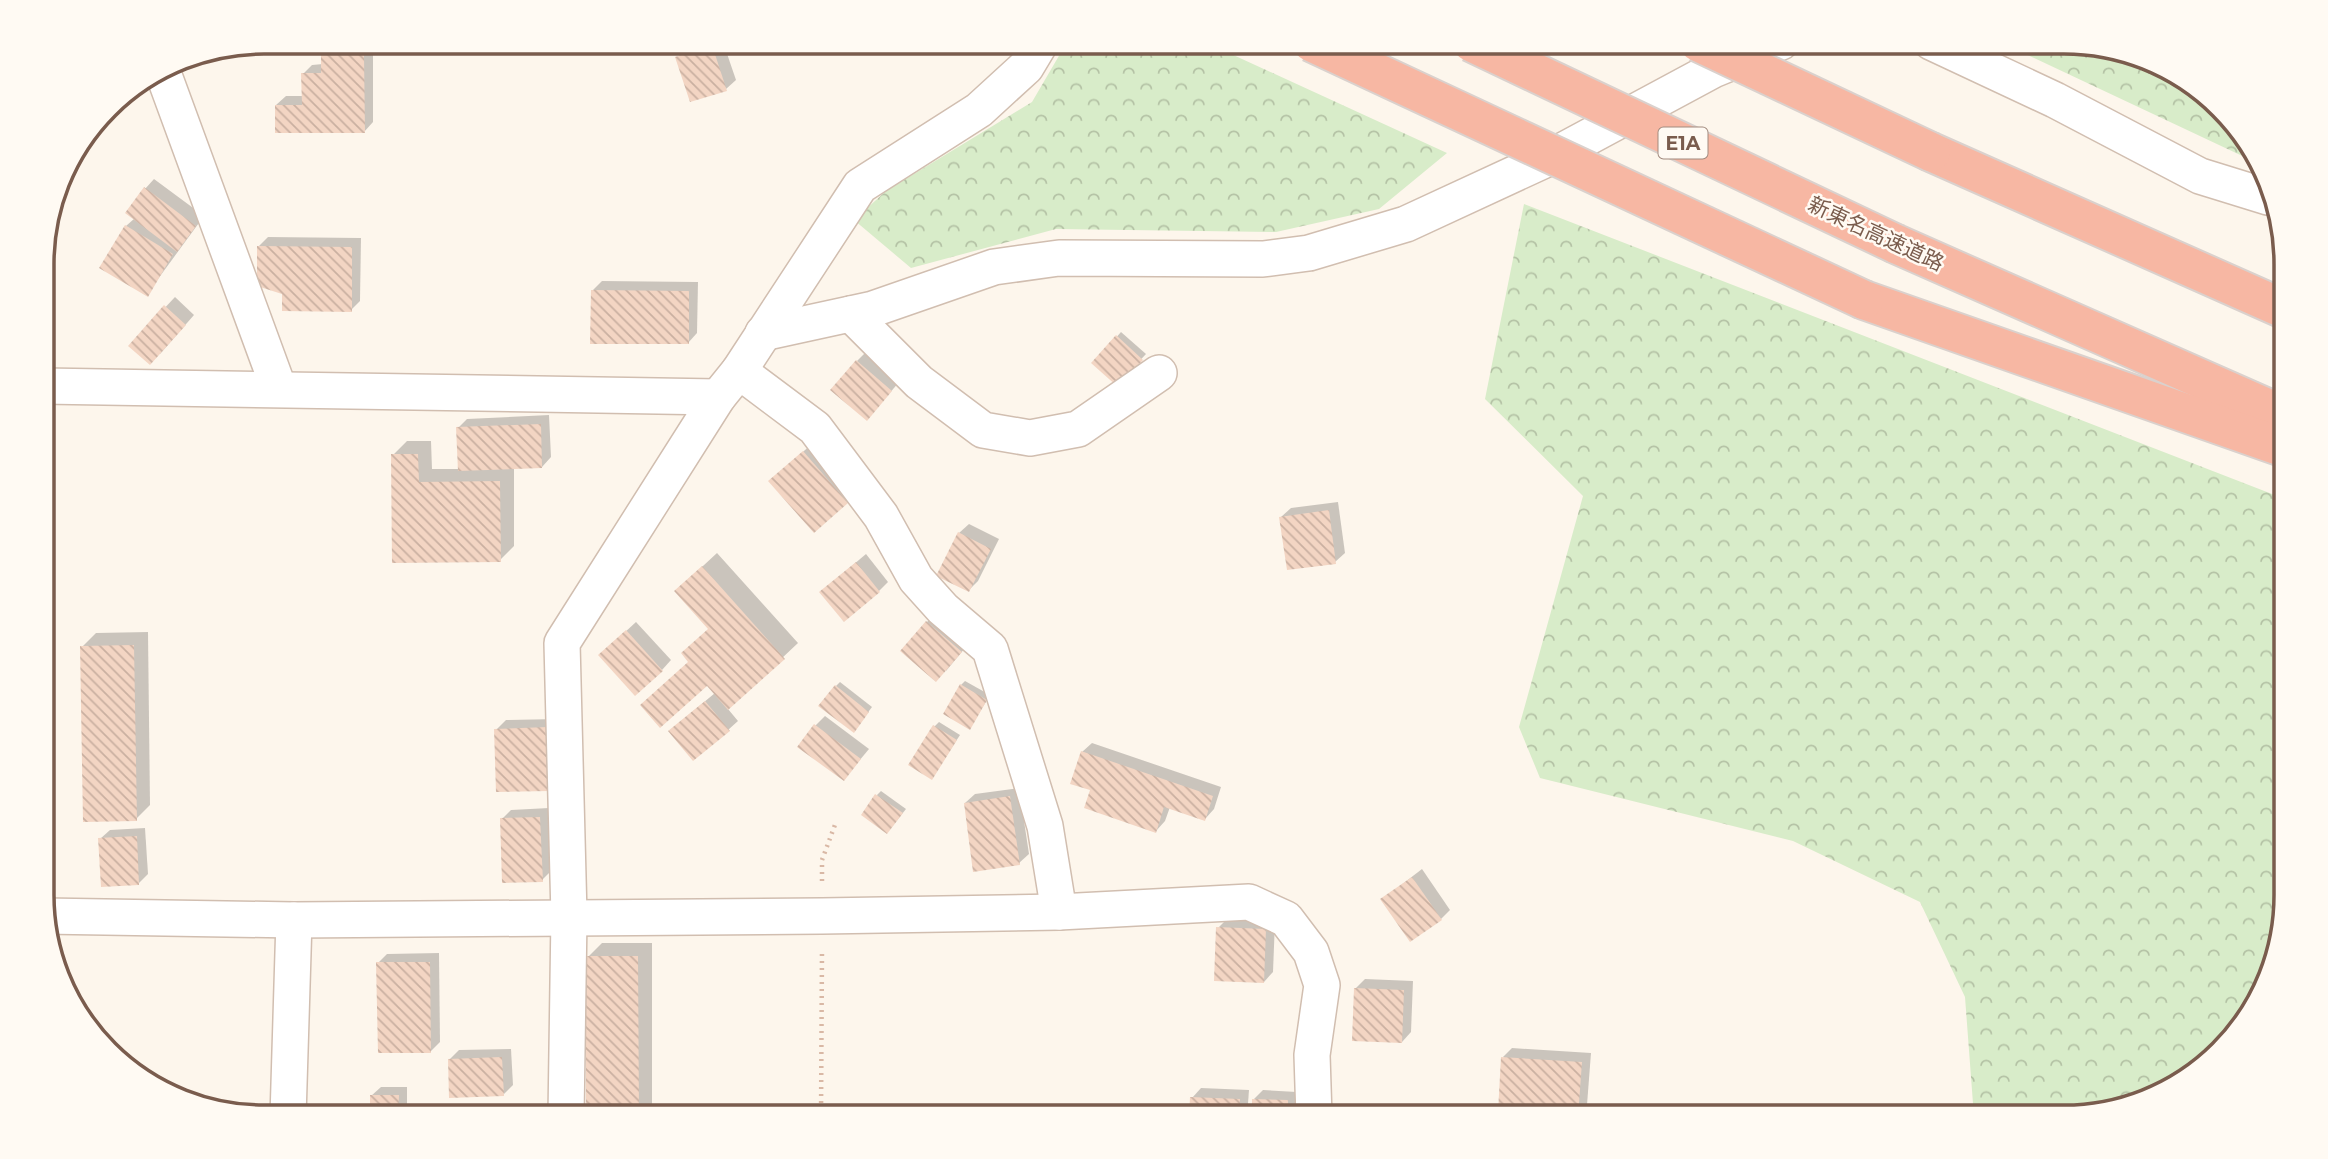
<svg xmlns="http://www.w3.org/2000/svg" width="2328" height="1159" viewBox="0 0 2328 1159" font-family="Montserrat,'Noto Sans JP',sans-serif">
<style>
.forest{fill:url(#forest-crowns)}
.shadow{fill:#0003}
.building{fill:url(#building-back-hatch)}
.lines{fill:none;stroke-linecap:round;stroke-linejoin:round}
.minor-casing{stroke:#d1beb0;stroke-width:38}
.highway-casing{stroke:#dad1cd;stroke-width:42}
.path{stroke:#d9b8a5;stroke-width:4.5;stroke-dasharray:2 5;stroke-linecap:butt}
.minor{stroke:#fff;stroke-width:35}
.highway{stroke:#f7b7a3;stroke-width:38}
.highway-bridge-casing{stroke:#dad1cd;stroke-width:42;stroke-linecap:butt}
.highway-bridge{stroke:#f7b7a3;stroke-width:38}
.labels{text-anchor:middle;stroke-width:5;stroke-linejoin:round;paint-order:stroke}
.shield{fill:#fffaf3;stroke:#a28b7f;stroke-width:2}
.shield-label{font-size:19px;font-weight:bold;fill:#7a5c4d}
.street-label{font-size:21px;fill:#7a5c4d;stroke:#fffaf3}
.rim{fill:none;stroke:#7a5c4d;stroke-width:3.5}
</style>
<defs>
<pattern id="forest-crowns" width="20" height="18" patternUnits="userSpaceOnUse" patternTransform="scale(1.75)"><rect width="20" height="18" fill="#d8ecc9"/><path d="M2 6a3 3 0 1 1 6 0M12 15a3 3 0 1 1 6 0" fill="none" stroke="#b4c2a5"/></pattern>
<pattern id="building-back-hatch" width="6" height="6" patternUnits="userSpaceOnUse" patternTransform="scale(1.75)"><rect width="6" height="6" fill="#f3d5c3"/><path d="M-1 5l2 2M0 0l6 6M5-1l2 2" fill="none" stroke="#cab0a1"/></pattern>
</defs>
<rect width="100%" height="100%" fill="#fdf6ec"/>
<g class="forest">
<polygon points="1067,42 1205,42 1447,153 1379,209 1276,232 1056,229 911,268 854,220 886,191 1032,102"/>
<polygon points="2000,42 2064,42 2162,65 2240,129 2253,161"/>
<polygon points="1524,204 2285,499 2286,895 2263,993 2187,1080 2078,1117 1974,1117 1965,997 1920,902 1793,841 1540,778 1519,727 1583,496 1485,399"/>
</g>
<g class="shadow">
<polygon points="706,42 723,42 736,80 726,89 691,100 677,58 687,48"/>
<polygon points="332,47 373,47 373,122 364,132 276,105 286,96 303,96 303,74 312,65 323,64 323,56"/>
<polygon points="154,179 204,216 147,294 126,226 135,218 145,189"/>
<polygon points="268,237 361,238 360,301 351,310 284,292 259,246"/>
<polygon points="602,281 698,282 697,333 688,343 593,290"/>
<polygon points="175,297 194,315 160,354 130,345"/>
<polygon points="1121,332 1146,354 1118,384 1094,363"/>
<polygon points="866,352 900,381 876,409 857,361"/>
<polygon points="549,415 551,457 542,467 514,468 514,546 500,560 394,561 393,455 407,441 431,441 432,469 460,469 458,428 467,419"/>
<polygon points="813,443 856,492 814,531 780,472"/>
<polygon points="1338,502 1345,553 1335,562 1281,517 1291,508"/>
<polygon points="969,524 999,539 978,581 969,590 959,533"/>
<polygon points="717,553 798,643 728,709 738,721 728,730 680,722 715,693 690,661 710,628 690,578"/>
<polygon points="866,554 888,582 879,591 821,592"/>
<polygon points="936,613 970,642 946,671 927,622"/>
<polygon points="636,622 671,660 662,670 610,646"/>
<polygon points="148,632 150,805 136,819 82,647 96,633"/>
<polygon points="965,681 990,695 970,728 961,685"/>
<polygon points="840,682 872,707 857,727 836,686"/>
<polygon points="825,716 869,749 844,779 815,726"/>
<polygon points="557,719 558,780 496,730 506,720"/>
<polygon points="939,722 960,735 932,778 935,726"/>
<polygon points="1092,743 1221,787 1214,809 1205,819 1170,807 1165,821 1156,831 1082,752"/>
<polygon points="1019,788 1029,854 1019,863 965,803 975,794"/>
<polygon points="881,791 906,809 891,828 877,795"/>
<polygon points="549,808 551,871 542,880 502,819 511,810"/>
<polygon points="145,828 148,874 139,883 100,839 110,830"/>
<polygon points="1422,869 1450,910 1441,919 1383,899"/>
<polygon points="1227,919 1275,921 1273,972 1264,982 1218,928"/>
<polygon points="602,943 652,943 652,1117 588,1117 588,957"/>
<polygon points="439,953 440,1042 431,1051 378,963 387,954"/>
<polygon points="1365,979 1413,981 1411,1032 1402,1042 1356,988"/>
<polygon points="1512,1048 1591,1053 1587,1105 1578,1115 1503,1057"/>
<polygon points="511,1049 513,1085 503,1095 449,1060 459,1050"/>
<polygon points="381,1087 407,1087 407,1117 371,1117 371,1096"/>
<polygon points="1201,1088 1249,1090 1247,1117 1191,1117 1192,1098"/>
<polygon points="1263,1090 1297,1092 1296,1117 1254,1117 1254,1099"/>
</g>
<g class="building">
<polygon points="712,45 727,91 690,102 675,57"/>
<polygon points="321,55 364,55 365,133 275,133 275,105 302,105 301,73 321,73"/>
<polygon points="144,187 196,226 177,252 125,213"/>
<polygon points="125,225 173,254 148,297 99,268"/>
<polygon points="257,246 352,247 352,312 282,311 282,294 257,286"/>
<polygon points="591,290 689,291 689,344 590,344"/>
<polygon points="164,305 186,325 150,365 128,346"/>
<polygon points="1116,335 1143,360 1118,387 1091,363"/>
<polygon points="856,360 892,391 867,421 830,390"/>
<polygon points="541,424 542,468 458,471 456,427"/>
<polygon points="803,451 848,503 814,533 768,481"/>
<polygon points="391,454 418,454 419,482 500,481 501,562 392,563"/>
<polygon points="1329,510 1336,564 1287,570 1279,517"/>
<polygon points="958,532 991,549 969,592 936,576"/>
<polygon points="856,562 880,592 844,622 819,592"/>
<polygon points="702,566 785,659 728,710 707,686 660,728 640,705 688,662 681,653 708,629 674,591"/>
<polygon points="926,621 962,652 936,682 900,651"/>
<polygon points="626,630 663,671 635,696 598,655"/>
<polygon points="134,645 137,821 83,822 80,646"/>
<polygon points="960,684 987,700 970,730 943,714"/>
<polygon points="835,685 869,712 854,733 818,706"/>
<polygon points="705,701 730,731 693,761 668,731"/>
<polygon points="814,724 861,759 844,781 797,747"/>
<polygon points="933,725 957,740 932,780 908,765"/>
<polygon points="548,727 550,791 496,792 494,729"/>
<polygon points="1081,751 1213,796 1205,821 1164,807 1156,833 1084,808 1090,790 1070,784"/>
<polygon points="875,794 903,813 887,834 861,815"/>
<polygon points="1010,796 1020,865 973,872 964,803"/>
<polygon points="540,817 543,882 502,883 500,818"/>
<polygon points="137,836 139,885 101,887 98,838"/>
<polygon points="1412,877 1442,920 1410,942 1380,899"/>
<polygon points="1216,927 1266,929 1264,983 1214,981"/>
<polygon points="586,956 638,956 639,1117 586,1117"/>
<polygon points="376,962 430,962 431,1053 378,1053"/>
<polygon points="1354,988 1404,990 1402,1043 1352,1041"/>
<polygon points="502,1057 504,1096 449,1098 448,1059"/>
<polygon points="1501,1057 1582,1062 1578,1117 1498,1112"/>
<polygon points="370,1095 399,1095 398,1117 370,1117"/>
<polygon points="1190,1097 1240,1099 1239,1117 1189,1117"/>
<polygon points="1252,1099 1288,1100 1288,1117 1252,1117"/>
</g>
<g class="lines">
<defs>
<g id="minor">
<polyline points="1931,42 2055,100 2200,176 2268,197"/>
<polyline points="162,70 279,389"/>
<polyline points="851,314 919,382 983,430 1030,438 1078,429 1159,373"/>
<polyline points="763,333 873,309 994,267 1059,258 1263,259 1309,253 1406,224 1553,156 1713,70 1781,42"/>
<polyline points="739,371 815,428 881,516 916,579 943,609 990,649 1045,826 1059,912"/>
<polyline points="43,386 718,397"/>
<polyline points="44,916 294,920 822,916 1059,912 1249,902 1286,919 1311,952 1322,985 1312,1055 1314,1117"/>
<polyline points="288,1117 294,920"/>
<polyline points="566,1117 569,916 562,643 718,397 739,371 860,186 979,110 1026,67 1041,42"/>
</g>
<g id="highway">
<polyline points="1931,152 2284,309"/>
<polyline points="1896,244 2285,416"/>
<polyline points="1864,300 2285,448"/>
</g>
</defs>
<use href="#minor" class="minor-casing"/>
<use href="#highway" class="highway-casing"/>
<g class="path">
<polyline points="822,881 822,860 836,822"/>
<polyline points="821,1117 822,950"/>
</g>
<use href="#minor" class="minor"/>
<use href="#highway" class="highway"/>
<defs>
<g id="highway-bridge">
<polyline points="1311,42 1864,300"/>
<polyline points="1471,42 1896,244"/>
<polyline points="1698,42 1931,152"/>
</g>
</defs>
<use href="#highway-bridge" class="highway-bridge-casing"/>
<use href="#highway-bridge" class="highway-bridge"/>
</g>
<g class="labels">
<rect class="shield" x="1658.5" y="127.5" width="49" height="31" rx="5"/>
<g class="shield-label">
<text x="1683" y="150">E1A</text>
</g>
<g class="street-label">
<text transform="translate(1876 234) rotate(25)" y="7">新東名高速道路</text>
</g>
</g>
<path d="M0 0H2328V1159H0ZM264 54H2064A210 210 0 0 1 2274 264V895A210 210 0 0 1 2064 1105H264A210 210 0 0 1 54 895V264A210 210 0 0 1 264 54Z" fill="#fffaf3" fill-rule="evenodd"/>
<path class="rim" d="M264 54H2064A210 210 0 0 1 2274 264V895A210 210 0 0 1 2064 1105H264A210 210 0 0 1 54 895V264A210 210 0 0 1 264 54Z"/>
</svg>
